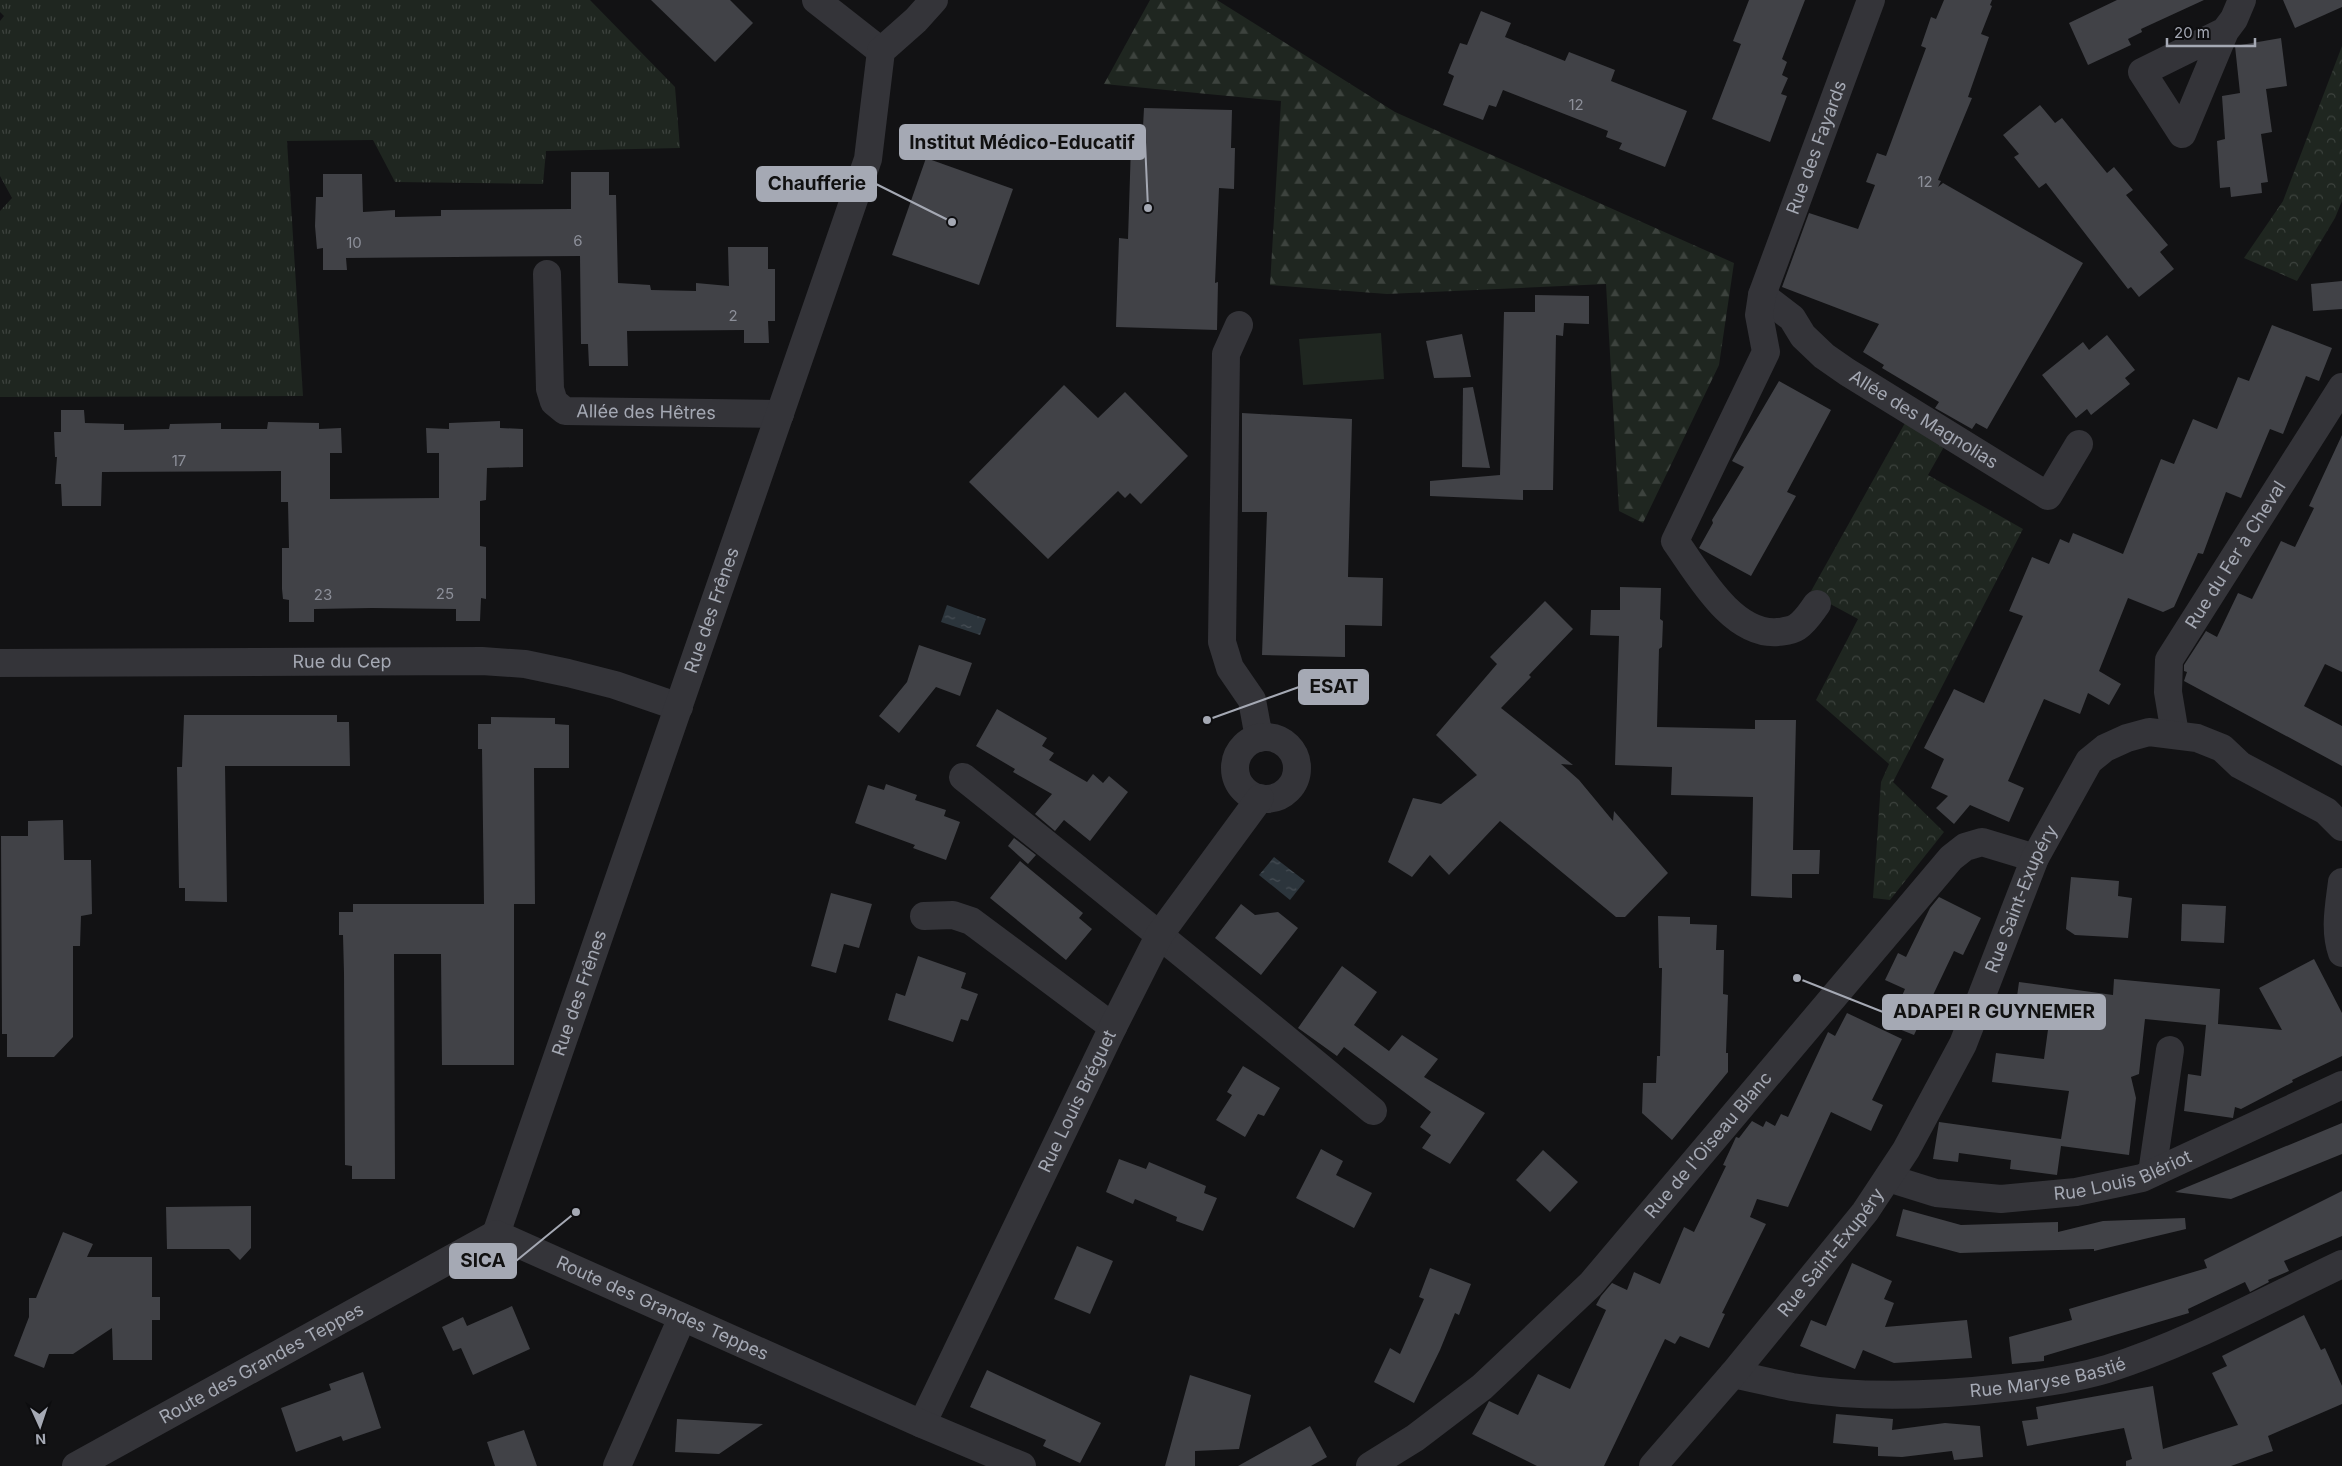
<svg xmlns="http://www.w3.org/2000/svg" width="2342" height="1466" viewBox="0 0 2342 1466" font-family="Inter,sans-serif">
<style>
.grass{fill:url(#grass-tufts)}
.forest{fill:url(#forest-firs)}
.park{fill:url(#park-crowns)}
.pitch{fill:#1f2620}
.water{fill:url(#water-ripples)}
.building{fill:#414247}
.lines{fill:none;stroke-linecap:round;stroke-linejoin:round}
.minor{stroke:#343439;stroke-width:28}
.labels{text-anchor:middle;stroke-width:4.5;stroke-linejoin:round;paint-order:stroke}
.number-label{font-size:15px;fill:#8c8f99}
.street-label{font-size:18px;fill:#a5a9b4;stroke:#0d0d0f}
.leader{fill:none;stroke:#a5a9b4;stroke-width:2}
.callout-dot{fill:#a5a9b4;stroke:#0d0d0f;stroke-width:2}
.callout{fill:#a5a9b4;stroke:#a5a9b4;stroke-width:2}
.callout-label{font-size:19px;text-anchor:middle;font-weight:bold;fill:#111}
</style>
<defs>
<pattern id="grass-tufts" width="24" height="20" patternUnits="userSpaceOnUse" patternTransform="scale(1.25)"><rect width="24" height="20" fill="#1f2620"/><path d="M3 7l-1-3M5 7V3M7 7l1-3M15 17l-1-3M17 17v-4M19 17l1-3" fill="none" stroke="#3d433e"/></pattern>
<pattern id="forest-firs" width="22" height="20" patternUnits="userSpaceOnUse" patternTransform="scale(1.25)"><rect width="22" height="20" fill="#1f2620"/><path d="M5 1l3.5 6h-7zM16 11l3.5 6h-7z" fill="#3d433e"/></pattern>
<pattern id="park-crowns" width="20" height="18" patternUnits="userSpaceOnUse" patternTransform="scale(1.25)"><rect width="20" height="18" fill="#1f2620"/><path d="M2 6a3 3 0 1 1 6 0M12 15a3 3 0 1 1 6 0" fill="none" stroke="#3d433e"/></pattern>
<pattern id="water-ripples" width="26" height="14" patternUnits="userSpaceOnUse" patternTransform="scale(1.25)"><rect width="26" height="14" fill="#2c353c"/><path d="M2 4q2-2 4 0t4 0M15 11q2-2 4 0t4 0" fill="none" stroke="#484f56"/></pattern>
</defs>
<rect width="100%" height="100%" fill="#121214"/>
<polygon class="grass" points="0,0 590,0 675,87 680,148 546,151 543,184 395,182 373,140 287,141 303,396 0,397 0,211 12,198 0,176 0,21 4,16 0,12"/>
<polygon class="forest" points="1150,0 1217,0 1395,112 1734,263 1719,365 1643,523 1619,511 1606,284 1387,294 1270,285 1281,101 1104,84"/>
<g class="park">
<polygon points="2342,46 2342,201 2335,218 2297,281 2244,258 2283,201"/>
<polygon points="1905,423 1945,445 1928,475 2023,529 1893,782 1944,832 1890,900 1873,898 1881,782 1889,764 1816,700 1858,619 1810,593"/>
</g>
<polygon class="pitch" points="1381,333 1384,379 1303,385 1299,339"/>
<g class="water">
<polygon points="947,605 986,619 980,635 941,622"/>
<polygon points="1274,857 1305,881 1290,900 1259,875"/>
</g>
<g class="building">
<polygon points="651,0 730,0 753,23 715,62"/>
<polygon points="1749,0 1805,0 1782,59 1787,62 1782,75 1788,78 1781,94 1787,96 1770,142 1712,119 1741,44 1733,41"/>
<polygon points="1944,0 1992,0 1990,5 1992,6 1981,34 1989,37 1968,97 1972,98 1938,180 1941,181 1938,187 1943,183 2083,263 1987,429 1976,423 1972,429 1935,408 1939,402 1882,368 1884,365 1863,352 1879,324 1782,287 1809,213 1858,229 1875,185 1866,182 1877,153 1886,156 1926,48 1921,46 1931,17 1936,19"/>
<polygon points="2117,0 2204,0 2141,29 2142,32 2128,39 2131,45 2088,65 2069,23"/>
<polygon points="2283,0 2342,0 2342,7 2295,28"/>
<polygon points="1481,11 1511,23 1505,37 1565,61 1569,52 1615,70 1611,81 1687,111 1665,167 1619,149 1622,143 1606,137 1608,131 1503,90 1496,107 1489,105 1483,120 1443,105 1454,76 1448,73 1460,43 1467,45"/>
<polygon points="2281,38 2287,86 2266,89 2272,132 2261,134 2268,182 2261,183 2262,193 2231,197 2230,187 2220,188 2217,141 2225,139 2222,96 2240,93 2235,46"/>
<polygon points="2040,105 2055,123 2062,118 2107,173 2114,167 2133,190 2126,195 2168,245 2160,252 2174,269 2139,297 2131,287 2128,289 2046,183 2039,188 2014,157 2019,154 2003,135"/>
<polygon points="1144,108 1232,110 1231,148 1235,148 1234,189 1219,188 1215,283 1218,282 1217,330 1116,327 1119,238 1128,239 1131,145 1142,146"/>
<polygon points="926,158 1013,189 979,285 892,255"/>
<polygon points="571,172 609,172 609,195 616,195 618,283 650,285 651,290 696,291 696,283 729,286 728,247 768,247 768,269 775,269 775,321 768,321 769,343 744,343 744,330 627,331 628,366 589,366 588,344 581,344 580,256 346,258 347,270 323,270 323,248 317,249 315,226 316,197 323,197 323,174 362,174 363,212 395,210 395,217 441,216 441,210 571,209"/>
<polygon points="2342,281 2342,309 2313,311 2311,284"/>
<polygon points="1535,295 1589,296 1589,324 1564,323 1563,336 1556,335 1553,490 1523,490 1523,500 1430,496 1430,481 1500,475 1504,312 1535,312"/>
<polygon points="2272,325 2332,348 2319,381 2306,376 2283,434 2270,429 2241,498 2226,492 2203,554 2198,553 2174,607 2163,612 2128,598 2099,671 2121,684 2109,705 2088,693 2080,714 2044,699 2008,781 2024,788 2009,822 1970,805 1954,824 1936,808 1948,796 1931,788 1944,759 1924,748 1954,689 1984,703 2023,616 2009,611 2032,557 2049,564 2060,539 2069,543 2073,533 2123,554 2161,459 2174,464 2193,419 2217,429 2238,377 2249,381"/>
<polygon points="1462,334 1471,377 1434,378 1426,341"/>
<polygon points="2107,335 2135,370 2125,378 2130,384 2091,415 2087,409 2076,418 2042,375 2083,342 2089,350"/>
<polygon points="1779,381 1831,410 1787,492 1796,496 1751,576 1699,548 1713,523 1712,520 1744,467 1732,461"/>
<polygon points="1064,385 1098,418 1125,392 1188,456 1141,504 1130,493 1125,498 1118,491 1048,559 969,482"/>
<polygon points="1473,387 1490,468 1462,467 1463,388"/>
<polygon points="61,410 84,410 85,423 124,424 124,430 169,429 170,424 221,423 221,429 267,429 268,422 319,423 319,429 341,428 342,453 330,453 330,499 439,498 439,453 427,453 426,428 449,429 449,423 500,421 500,428 523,429 523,467 487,468 486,500 480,501 480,546 486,547 486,599 481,598 480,621 456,621 456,609 372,608 314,609 314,622 289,622 289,600 283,599 282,589 282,548 289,548 288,502 281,502 281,471 102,472 101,506 62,506 61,484 55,484 57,457 55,457 54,432 61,432"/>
<polygon points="1242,413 1352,419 1348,577 1383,578 1382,626 1345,625 1345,657 1262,655 1267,512 1242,512"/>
<polygon points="2342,435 2342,672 2325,664 2304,706 2342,726 2342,766 2184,681 2187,672 2184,671 2184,665 2206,631 2217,637 2238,593 2252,599 2281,541 2295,547 2314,508 2309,506"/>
<polygon points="1620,587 1661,588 1660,619 1663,621 1662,647 1659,649 1657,727 1755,729 1755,720 1796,720 1793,850 1820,850 1819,874 1792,874 1792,898 1751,896 1753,797 1671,795 1672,767 1615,765 1619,636 1590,635 1591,610 1620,610"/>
<polygon points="1545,601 1573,629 1529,675 1531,677 1501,708 1573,765 1561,764 1579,780 1613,821 1614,811 1668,873 1625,917 1616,917 1500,821 1449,875 1430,855 1412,877 1388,862 1413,798 1441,804 1477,775 1436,735 1497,664 1490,657"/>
<polygon points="919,645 972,663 960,696 936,687 899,733 879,716 907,682"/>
<polygon points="997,709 1047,738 1042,746 1054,753 1049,760 1087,782 1093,774 1103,783 1109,776 1128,792 1090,841 1064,820 1055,831 1035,814 1052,794 1013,772 1015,769 976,746"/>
<polygon points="184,715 337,715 337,722 349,722 350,766 225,766 227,902 185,901 185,888 179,888 177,767 182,767"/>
<polygon points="491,717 555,718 555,724 569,725 569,768 534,768 535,904 514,904 514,1065 442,1065 441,954 394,954 395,1179 352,1179 352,1166 345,1165 344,973 343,935 339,935 339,912 353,912 353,904 484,904 482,749 478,749 478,724 491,724"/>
<polygon points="886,784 917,795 915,800 946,810 944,816 960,822 946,860 913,848 915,845 855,823 868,785 884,790"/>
<polygon points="63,820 64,860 91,860 92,914 81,916 80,946 73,946 73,1037 54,1057 7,1057 7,1034 2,1034 1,836 28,836 28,821"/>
<polygon points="1014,838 1036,855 1028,864 1008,846"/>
<polygon points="1020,861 1083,913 1079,918 1092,929 1066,960 990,898"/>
<polygon points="2071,877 2119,881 2118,896 2132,898 2128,938 2075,935 2066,929"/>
<polygon points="831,893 872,904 859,948 844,944 836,973 811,966"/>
<polygon points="1939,897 1981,918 1963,955 1954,951 1914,1035 1889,1025 1905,989 1885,980 1898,953 1906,957 1930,908"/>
<polygon points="1241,904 1255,915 1278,912 1298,928 1261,975 1215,938"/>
<polygon points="2182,904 2226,906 2224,943 2181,941"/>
<polygon points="1658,916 1690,917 1690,924 1717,925 1716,950 1724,950 1723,994 1728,995 1726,1053 1728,1053 1728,1072 1672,1140 1642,1113 1643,1083 1656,1083 1657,1056 1660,1056 1662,968 1659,968"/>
<polygon points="918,956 966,973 961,988 978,994 968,1021 961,1019 953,1042 888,1020 896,993 905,996"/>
<polygon points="2314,959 2342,1013 2342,1056 2292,1080 2293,1082 2241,1109 2235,1107 2233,1118 2184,1111 2188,1074 2201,1076 2206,1025 2145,1019 2139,1074 2131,1077 2136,1098 2129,1155 2061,1146 2057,1175 2010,1169 2011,1160 1959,1153 1958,1162 1933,1159 1939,1122 2061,1139 2069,1091 1992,1082 1996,1053 2044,1059 2050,1015 2015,1011 2019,982 2113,995 2114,979 2220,989 2218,1024 2282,1030 2259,988"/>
<polygon points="1342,966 1377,992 1354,1025 1389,1051 1402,1035 1438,1059 1424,1077 1485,1113 1450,1164 1422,1148 1431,1135 1420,1127 1431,1112 1344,1047 1337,1056 1298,1028"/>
<polygon points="1847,1013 1902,1039 1872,1100 1883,1105 1871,1131 1831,1112 1788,1207 1757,1199 1750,1217 1766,1224 1722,1313 1725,1314 1709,1348 1680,1336 1675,1344 1665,1339 1604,1466 1537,1466 1472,1434 1489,1401 1518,1415 1538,1374 1570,1389 1606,1310 1596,1305 1601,1296 1612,1283 1627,1290 1634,1272 1660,1284 1684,1227 1694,1232 1726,1166 1723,1165 1736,1137 1739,1138 1752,1121 1763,1127 1766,1121 1775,1126 1781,1114 1788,1117 1828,1032 1835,1036"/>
<polygon points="1243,1066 1280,1088 1264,1116 1258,1114 1245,1137 1216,1120 1232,1095 1227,1092"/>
<polygon points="2342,1123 2342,1154 2231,1199 2175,1192"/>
<polygon points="1321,1149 1343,1161 1336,1175 1372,1193 1354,1228 1296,1198"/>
<polygon points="1543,1150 1578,1182 1550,1212 1516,1180"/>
<polygon points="1119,1159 1146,1169 1149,1162 1206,1186 1204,1193 1217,1198 1203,1231 1176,1221 1177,1217 1135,1199 1133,1204 1106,1192"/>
<polygon points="2342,1191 2342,1236 2284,1261 2289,1271 2268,1280 2269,1282 2250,1292 2245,1282 2188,1309 2189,1313 2044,1356 2044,1361 2012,1364 2009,1337 2072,1320 2069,1309 2207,1268 2204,1260"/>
<polygon points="251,1206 251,1248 240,1260 229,1249 167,1249 166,1207"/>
<polygon points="1903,1209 1961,1225 2058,1222 2058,1232 2103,1221 2185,1218 2186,1229 2094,1251 2094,1249 1960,1253 1896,1236"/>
<polygon points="63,1232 93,1244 87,1257 152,1257 152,1297 160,1297 160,1320 152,1320 152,1360 113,1360 112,1328 73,1354 49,1354 44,1368 14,1356 29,1317 29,1298 36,1298"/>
<polygon points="1077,1246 1113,1261 1090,1314 1054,1299"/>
<polygon points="1852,1263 1892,1281 1884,1299 1894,1303 1885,1327 1967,1320 1972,1358 1894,1363 1863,1350 1855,1369 1800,1346 1811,1320 1826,1326"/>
<polygon points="1430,1268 1471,1284 1459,1315 1455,1313 1440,1350 1414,1403 1374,1382 1390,1348 1400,1354 1424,1299 1419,1297"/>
<polygon points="512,1306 530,1349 473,1375 461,1348 453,1351 442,1327 463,1317 467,1326"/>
<polygon points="2304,1315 2321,1350 2325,1348 2342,1386 2342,1404 2268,1436 2273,1451 2231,1466 2126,1466 2126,1461 2132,1459 2124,1428 2027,1446 2022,1421 2038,1419 2036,1407 2153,1386 2163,1449 2238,1425 2212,1373 2227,1366 2222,1356"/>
<polygon points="987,1370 1101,1423 1080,1463 1043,1446 1046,1440 970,1407"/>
<polygon points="363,1372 381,1428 343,1441 341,1436 296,1452 281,1408 331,1390 329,1384"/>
<polygon points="1190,1375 1251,1395 1239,1449 1195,1451 1195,1466 1165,1466"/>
<polygon points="1836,1414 1893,1419 1892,1430 1945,1423 1980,1426 1983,1457 1954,1460 1952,1451 1902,1457 1878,1456 1878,1447 1833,1443"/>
<polygon points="677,1419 763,1424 719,1454 675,1452"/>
<polygon points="1310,1426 1327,1457 1311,1466 1238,1466"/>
<polygon points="524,1430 537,1466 495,1466 487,1442"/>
</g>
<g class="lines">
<g class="minor">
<polyline points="816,0 881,51"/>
<polyline points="2225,31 2142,72 2182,134 2225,31 2234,19 2242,0"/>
<path id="s1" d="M547,274L550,389L554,402L565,411L780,414"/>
<path id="s2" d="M1762,295L1792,318L1803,336L1824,356L1847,372L2048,496L2079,444"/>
<polyline points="1239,325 1226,354 1222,642 1230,668 1252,700 1259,738"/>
<path id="s3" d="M1817,604C1811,612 1806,621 1797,627C1791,631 1785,631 1778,632C1732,636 1698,573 1675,541L1766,352L1759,315L1762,295L1871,0"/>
<path id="s4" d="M0,663L482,661L525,664L568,673L615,685L679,707"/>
<path id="s5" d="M2175,734L2168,692L2169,660L2342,387"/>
<circle cx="1266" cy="768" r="31"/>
<path d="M963,777C1101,887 1237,998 1373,1111"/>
<path d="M2342,882C2339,906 2334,930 2342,953"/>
<polyline points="924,916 953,915 971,921 1113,1027"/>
<polyline points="2152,1173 2170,1050"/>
<path id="s6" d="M1888,1178L1936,1193L2001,1199L2076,1192L2142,1178L2342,1085"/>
<path id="s7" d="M496,1234L868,159L881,51L916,20L934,0"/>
<path id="s8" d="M1733,1374C1752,1378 1772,1383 1792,1387C1861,1399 1933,1396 2003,1388C2038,1384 2073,1379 2107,1369C2187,1344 2266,1300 2342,1264"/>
<path id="s9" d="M922,1424L1113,1027L1160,934L1260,798"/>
<path id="s10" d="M76,1466L496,1234L922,1424L1022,1466"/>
<polyline points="617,1466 682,1318"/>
<path id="s11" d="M1370,1466L1415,1438L1482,1387L1591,1284L1951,858L1965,847L1982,842L2035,858"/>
<path id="s12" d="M1653,1466L1733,1374L1865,1212L1906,1150L1963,1044L2035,858L2089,761L2105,748L2127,738L2149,732L2197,738L2222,748L2240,765L2326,811L2342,827"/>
</g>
</g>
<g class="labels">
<g class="number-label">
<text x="1576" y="110">12</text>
<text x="1925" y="187">12</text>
<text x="578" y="246">6</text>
<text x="354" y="248">10</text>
<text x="733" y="321">2</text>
<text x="179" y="466">17</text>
<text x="445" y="599">25</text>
<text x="323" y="600">23</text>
</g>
<g class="street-label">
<text dy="6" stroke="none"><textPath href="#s3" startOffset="619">Rue des Fayards</textPath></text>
<text dy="6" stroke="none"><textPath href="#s1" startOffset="224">Allée des Hêtres</textPath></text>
<text dy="6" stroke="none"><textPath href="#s2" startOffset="206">Allée des Magnolias</textPath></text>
<text dy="6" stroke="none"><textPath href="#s5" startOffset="199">Rue du Fer à Cheval</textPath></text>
<text dy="6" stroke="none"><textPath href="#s7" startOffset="660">Rue des Frênes</textPath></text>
<text dy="6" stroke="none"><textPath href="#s4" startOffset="342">Rue du Cep</textPath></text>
<text dy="6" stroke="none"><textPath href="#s12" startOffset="682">Rue Saint-Exupéry</textPath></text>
<text dy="6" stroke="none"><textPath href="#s7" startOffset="255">Rue des Frênes</textPath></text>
<text dy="6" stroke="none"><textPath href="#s9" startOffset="358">Rue Louis Bréguet</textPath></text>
<text dy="6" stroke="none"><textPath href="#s11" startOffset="469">Rue de l'Oiseau Blanc</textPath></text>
<text dy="6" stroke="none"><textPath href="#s6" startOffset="240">Rue Louis Blériot</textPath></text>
<text dy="6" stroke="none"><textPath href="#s12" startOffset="278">Rue Saint-Exupéry</textPath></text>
<text dy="6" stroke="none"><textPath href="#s10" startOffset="662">Route des Grandes Teppes</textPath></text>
<text dy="6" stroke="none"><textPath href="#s10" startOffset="212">Route des Grandes Teppes</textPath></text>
<text dy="6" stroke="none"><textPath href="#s8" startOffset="318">Rue Maryse Bastié</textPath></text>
</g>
</g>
<path class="leader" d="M1148 208L1145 142M952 222L876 184M1207 720L1299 687M1797 978L1883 1012M576 1212L516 1261"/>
<g class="callout-dot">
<circle cx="1148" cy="208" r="5"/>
<circle cx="952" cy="222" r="5"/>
<circle cx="1207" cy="720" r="5"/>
<circle cx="1797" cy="978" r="5"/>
<circle cx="576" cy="1212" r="5"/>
</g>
<g class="callout">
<rect x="900" y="125" width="245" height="34" rx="5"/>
<rect x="757" y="167" width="119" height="34" rx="5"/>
<rect x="1299" y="670" width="69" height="34" rx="5"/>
<rect x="1883" y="995" width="222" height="34" rx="5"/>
<rect x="450" y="1244" width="66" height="34" rx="5"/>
</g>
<g class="callout-label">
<text x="1022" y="149">Institut Médico-Educatif</text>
<text x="817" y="190">Chaufferie</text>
<text x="1334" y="693">ESAT</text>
<text x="1994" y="1018">ADAPEI R GUYNEMER</text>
<text x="483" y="1267">SICA</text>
</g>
<g transform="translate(40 1426) rotate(177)" stroke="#0d0d0f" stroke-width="4" paint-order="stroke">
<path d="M0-4L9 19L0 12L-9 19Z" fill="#a5a9b4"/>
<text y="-8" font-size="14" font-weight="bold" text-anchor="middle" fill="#a5a9b4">N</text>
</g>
<path d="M2167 38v8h88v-8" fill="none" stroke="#a5a9b4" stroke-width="2.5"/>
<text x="2174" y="38" font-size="15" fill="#a5a9b4" stroke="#0d0d0f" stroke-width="4" paint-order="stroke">20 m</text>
</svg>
